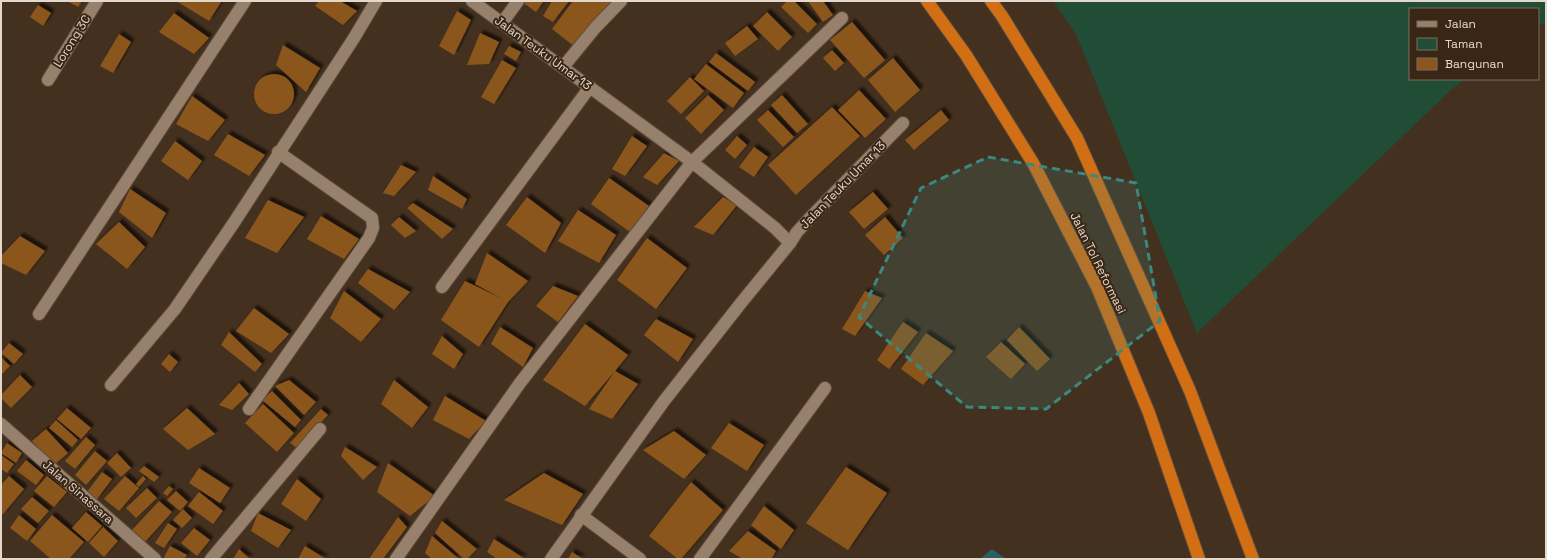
<svg xmlns="http://www.w3.org/2000/svg" width="1547" height="560" viewBox="0 0 1547 560" font-family="'Space Grotesk',sans-serif">
<style>
.green{fill:#214d37}
.water{fill:#286165}
.building{fill:#8b561d;filter:url(#shadow)}
.lines{fill:none;stroke-linecap:round;stroke-linejoin:round}
.minor-casing{stroke:#5e4d3d;stroke-width:14}
.highway-casing{stroke:#5e4d3d;stroke-width:14}
.minor{stroke:#98816c;stroke-width:12}
.highway{stroke:#d26f15;stroke-width:12}
.marked{fill:#3a8981;fill-opacity:0.2;stroke:#3a8981;stroke-width:3;stroke-dasharray:8 5;stroke-linejoin:round}
.labels{text-anchor:middle;stroke-width:4;stroke-linejoin:round;paint-order:stroke}
.street-label{font-size:12px;fill:#e4d7cc;stroke:#392614}
</style>
<defs>
<filter id="shadow"><feDropShadow dx="3.5" dy="-3.5" stdDeviation="1" flood-color="#0009"/></filter>
</defs>
<rect width="100%" height="100%" fill="#44301e"/>
<polygon class="green" points="1053,1 1546,1 1546,21 1538,27 1538,9 1410,9 1410,79 1465,79 1452,89 1197,333 1076,34"/>
<polygon class="water" points="992,549 1006,559 980,559"/>
<g class="building">
<polygon points="67,1 82,1 78,7"/>
<polygon points="176,1 219,1 221,2 209,21"/>
<polygon points="319,1 340,1 357,11 343,25 315,6"/>
<polygon points="523,1 544,1 536,12 522,2"/>
<polygon points="552,1 569,1 553,22 543,16"/>
<polygon points="573,1 611,1 575,47 552,29"/>
<polygon points="787,1 794,1 817,24 808,33 781,7"/>
<polygon points="808,1 823,1 833,15 823,22"/>
<polygon points="38,5 51,13 43,26 30,17"/>
<polygon points="457,11 471,20 454,55 439,46"/>
<polygon points="767,12 792,37 778,51 753,26"/>
<polygon points="174,13 209,38 194,54 159,32"/>
<polygon points="852,22 885,60 864,78 830,40"/>
<polygon points="747,26 758,39 735,56 725,43"/>
<polygon points="480,33 499,42 489,64 467,65"/>
<polygon points="119,34 131,42 113,73 100,66"/>
<polygon points="283,45 320,68 306,92 276,65"/>
<polygon points="509,46 521,52 516,61 504,54"/>
<polygon points="832,50 844,63 835,71 823,58"/>
<polygon points="716,53 755,82 748,91 709,62"/>
<polygon points="893,58 920,90 895,112 868,80"/>
<polygon points="502,60 516,68 494,104 481,97"/>
<polygon points="706,64 744,93 733,108 694,79"/>
<circle cx="274" cy="94" r="20"/>
<polygon points="690,77 704,91 681,114 667,101"/>
<polygon points="859,90 886,119 865,138 838,110"/>
<polygon points="708,95 724,110 701,134 685,118"/>
<polygon points="782,95 808,124 797,133 771,105"/>
<polygon points="192,96 225,120 208,141 176,124"/>
<polygon points="832,107 860,136 796,195 768,165"/>
<polygon points="768,110 794,137 783,147 757,120"/>
<polygon points="941,110 949,120 914,150 905,140"/>
<polygon points="228,134 265,155 249,176 214,155"/>
<polygon points="632,136 647,146 625,176 612,169"/>
<polygon points="737,136 747,145 735,159 725,150"/>
<polygon points="175,141 202,161 188,180 161,161"/>
<polygon points="754,147 768,157 754,177 739,167"/>
<polygon points="664,153 679,161 657,185 643,177"/>
<polygon points="401,165 416,172 394,196 383,193"/>
<polygon points="433,176 467,199 462,209 428,190"/>
<polygon points="609,178 649,206 630,232 591,204"/>
<polygon points="130,189 166,213 152,238 119,212"/>
<polygon points="873,192 888,209 864,229 849,212"/>
<polygon points="527,197 561,223 545,253 506,225"/>
<polygon points="723,197 737,205 713,235 694,227"/>
<polygon points="268,200 304,217 277,253 245,238"/>
<polygon points="413,203 453,229 442,239 407,208"/>
<polygon points="578,210 616,235 599,263 558,241"/>
<polygon points="321,216 359,239 344,259 307,239"/>
<polygon points="399,217 416,231 405,238 391,225"/>
<polygon points="885,217 903,238 884,255 865,235"/>
<polygon points="119,222 145,247 127,269 96,244"/>
<polygon points="20,236 45,251 26,275 1,263 1,256"/>
<polygon points="647,238 687,268 656,309 617,280"/>
<polygon points="487,253 528,281 508,302 479,347 441,320 465,281 503,299 475,284"/>
<polygon points="368,269 410,292 394,310 358,283"/>
<polygon points="553,286 578,296 558,322 536,306"/>
<polygon points="344,291 381,319 361,342 330,318"/>
<polygon points="865,291 882,298 855,336 842,329"/>
<polygon points="254,308 289,334 271,353 236,331"/>
<polygon points="656,319 693,339 678,362 644,335"/>
<polygon points="903,322 918,332 889,369 877,360"/>
<polygon points="585,324 628,355 615,371 638,384 612,419 589,409 615,371 585,406 543,380"/>
<polygon points="500,327 533,348 523,367 491,344"/>
<polygon points="1019,327 1050,359 1037,371 1007,340"/>
<polygon points="229,332 262,364 255,372 221,345"/>
<polygon points="926,333 953,351 923,385 901,369"/>
<polygon points="442,336 463,354 454,369 432,354"/>
<polygon points="1001,342 1025,364 1011,379 986,357"/>
<polygon points="9,343 23,354 14,364 1,353"/>
<polygon points="169,354 178,362 170,372 161,364"/>
<polygon points="1,357 10,366 1,375"/>
<polygon points="20,375 32,387 11,408 1,398 1,395"/>
<polygon points="289,380 316,402 304,415 275,386"/>
<polygon points="394,380 428,407 412,428 381,404"/>
<polygon points="239,383 249,394 232,410 219,405"/>
<polygon points="272,391 301,420 295,427 262,400"/>
<polygon points="445,396 486,421 469,439 433,420"/>
<polygon points="263,404 294,433 277,452 245,423"/>
<polygon points="67,408 91,428 81,439 57,419"/>
<polygon points="187,408 215,434 188,450 163,429"/>
<polygon points="321,409 328,415 297,448 290,443"/>
<polygon points="56,420 78,440 72,447 49,428"/>
<polygon points="729,423 764,445 747,471 711,448"/>
<polygon points="46,429 68,453 54,465 32,441"/>
<polygon points="674,431 706,455 684,479 643,450"/>
<polygon points="86,437 95,445 75,469 65,461"/>
<polygon points="7,443 22,453 16,463 1,453"/>
<polygon points="345,447 377,467 363,480 341,456"/>
<polygon points="95,451 107,461 86,485 75,475"/>
<polygon points="117,453 131,468 121,477 107,463"/>
<polygon points="1,455 14,464 7,473 1,469"/>
<polygon points="26,460 44,475 36,485 17,471"/>
<polygon points="388,463 435,496 410,516 377,492"/>
<polygon points="144,466 159,477 154,482 139,471"/>
<polygon points="846,467 887,493 848,550 806,523"/>
<polygon points="199,468 230,488 220,503 189,483"/>
<polygon points="102,472 112,479 97,499 87,492"/>
<polygon points="544,473 583,494 562,525 504,500"/>
<polygon points="9,476 24,489 3,514 1,513 1,485"/>
<polygon points="47,476 67,492 54,507 34,491"/>
<polygon points="125,476 139,488 119,511 104,499"/>
<polygon points="143,476 146,479 139,487 136,484"/>
<polygon points="297,479 321,499 306,521 281,504"/>
<polygon points="691,482 723,510 681,559 678,559 649,536"/>
<polygon points="169,486 173,489 167,496 163,493"/>
<polygon points="147,488 157,498 136,518 126,508"/>
<polygon points="176,491 188,502 180,511 167,500"/>
<polygon points="199,492 223,511 213,524 188,506"/>
<polygon points="32,497 49,511 38,523 21,509"/>
<polygon points="159,501 172,512 144,543 131,531"/>
<polygon points="764,506 794,530 781,549 751,525"/>
<polygon points="183,509 192,518 182,528 173,520"/>
<polygon points="86,512 102,526 88,542 72,528"/>
<polygon points="258,513 291,530 278,548 251,531"/>
<polygon points="19,515 36,529 27,541 10,528"/>
<polygon points="52,515 84,542 69,559 51,559 30,541"/>
<polygon points="398,517 407,527 383,559 369,559"/>
<polygon points="442,521 477,549 467,559 464,559 435,533"/>
<polygon points="168,523 177,529 164,548 155,543"/>
<polygon points="103,527 118,541 104,557 89,543"/>
<polygon points="194,528 210,540 197,556 181,543"/>
<polygon points="748,531 776,551 771,559 743,559 729,551"/>
<polygon points="432,536 459,559 432,559 425,553"/>
<polygon points="494,539 525,559 497,559 487,552"/>
<polygon points="170,546 187,555 184,559 168,559 164,557"/>
<polygon points="305,546 326,559 298,559"/>
<polygon points="239,549 250,559 233,559"/>
<polygon points="572,552 583,559 568,559"/>
</g>
<g class="lines">
<defs>
<g id="minor">
<polyline points="472,1 692,162 842,18"/>
<polyline points="502,23 518,1"/>
<polyline points="563,67 595,28 621,1"/>
<polyline points="48,80 97,1"/>
<polyline points="442,287 590,87"/>
<polyline points="39,314 245,1"/>
<polyline points="111,385 175,309 233,224 354,38 376,1"/>
<polyline points="249,409 369,238 373,228 372,218 278,152"/>
<polyline points="1,424 155,559"/>
<polyline points="581,515 640,559"/>
<polyline points="211,559 320,429"/>
<polyline points="396,559 520,383 692,162 775,228 790,243 797,232 809,219 903,123"/>
<polyline points="551,559 664,401 741,303 790,243"/>
<polyline points="700,559 825,388"/>
</g>
<g id="highway">
<polyline points="927,1 966,55 1033,163 1097,287 1149,413 1199,559"/>
<polyline points="991,1 1002,16 1077,138 1190,391 1253,559"/>
</g>
</defs>
<use href="#minor" class="minor-casing"/>
<use href="#highway" class="highway-casing"/>
<use href="#minor" class="minor"/>
<use href="#highway" class="highway"/>
</g>
<path class="marked" d="M988,157L1136,183L1160,321L1046,409L967,407L859,317L921,188Z"/>
<g class="labels">
<g class="street-label">
<text transform="translate(72 41) rotate(-58)" y="4">Lorong 3C</text>
<text transform="translate(543 53) rotate(36)" y="4">Jalan Teuku Umar 13</text>
<text transform="translate(843 185) rotate(-46)" y="4">Jalan Teuku Umar 13</text>
<text transform="translate(1098 263) rotate(64)" y="4">Jalan Tol Reformasi</text>
<text transform="translate(78 492) rotate(41)" y="4">Jalan Sinassara</text>
</g>
</g>
<rect width="1547" height="560" fill="none" stroke="#e4d7cc" stroke-width="4"/>
<rect x="1409" y="8" width="130" height="72" fill="#392614" stroke="#7d6d5e"/>
<rect x="1417" y="21" width="20" height="6" fill="#98816c" stroke="#7d6d5e"/>
<text x="1445" y="28" font-size="12" fill="#e4d7cc">Jalan</text>
<rect x="1417" y="38" width="20" height="12" fill="#214d37" stroke="#7d6d5e"/>
<text x="1445" y="48" font-size="12" fill="#e4d7cc">Taman</text>
<rect x="1417" y="58" width="20" height="12" fill="#8b561d" stroke="#7d6d5e"/>
<text x="1445" y="68" font-size="12" fill="#e4d7cc">Bangunan</text>
</svg>
